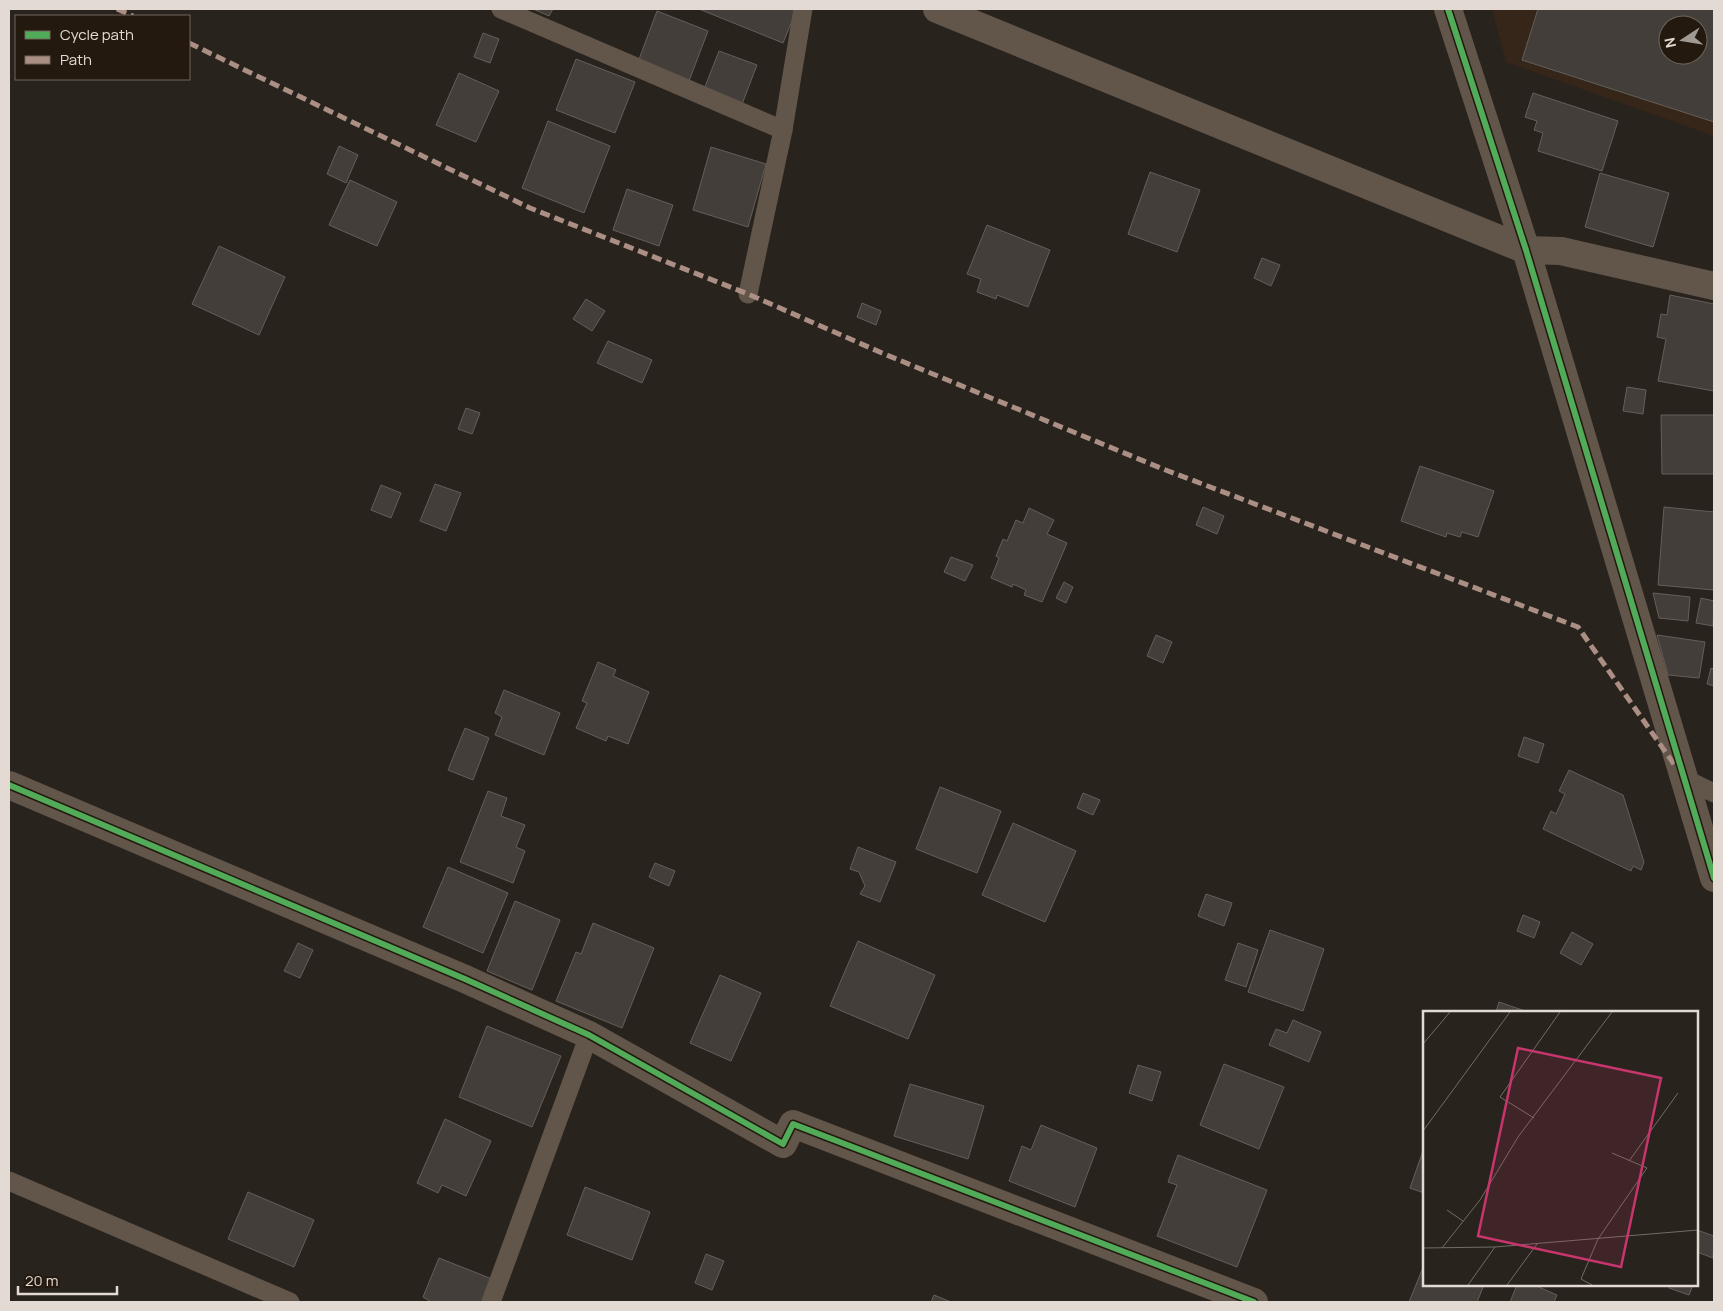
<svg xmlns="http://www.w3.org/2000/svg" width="1723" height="1311" viewBox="0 0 1723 1311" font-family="Manrope,sans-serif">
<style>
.built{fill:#352619;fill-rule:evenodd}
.building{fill:#433e3a;stroke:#645f5a;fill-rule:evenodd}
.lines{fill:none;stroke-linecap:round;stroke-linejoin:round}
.service{stroke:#62564b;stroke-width:19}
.minor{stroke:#62564b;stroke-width:28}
.tertiary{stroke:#62564b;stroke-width:28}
.quiet{stroke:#ac8f84;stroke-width:5;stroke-dasharray:10 5;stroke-linecap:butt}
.cycleway-casing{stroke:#24190f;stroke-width:9}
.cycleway{stroke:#51ab58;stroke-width:6}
.inset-road{fill:none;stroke:#736c66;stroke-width:1}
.view{fill:#c7356d;fill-opacity:0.15;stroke:#c7356d;stroke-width:2.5}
.inset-edge{fill:none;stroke:#e2dad3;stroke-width:2.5}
</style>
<rect width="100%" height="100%" fill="#29231d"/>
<path class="built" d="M1492,9H1714V136L1506,62ZM1668,25H1698V55H1668Z"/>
<g class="building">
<polygon points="533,9 553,9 549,16"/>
<polygon points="699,9 797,9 783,43"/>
<path d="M1538,9H1714V122L1522,60ZM1668,25H1698V55H1668Z"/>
<polygon points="657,11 708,31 689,81 638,62"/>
<polygon points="483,33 499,39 490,63 474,57"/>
<polygon points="719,51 757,65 741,107 703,92"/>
<polygon points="576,59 635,82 615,133 556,110"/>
<polygon points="459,73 499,91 476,142 436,125"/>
<polygon points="1533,93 1618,121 1602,171 1538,151 1543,133 1534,130 1537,121 1525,117"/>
<polygon points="548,121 610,146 584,213 522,188"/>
<polygon points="339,146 358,155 346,183 327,174"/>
<polygon points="711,147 766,164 748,227 693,210"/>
<polygon points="1150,172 1200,190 1177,252 1128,234"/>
<polygon points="1600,173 1669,193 1653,247 1585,227"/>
<polygon points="350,180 397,202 377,246 329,225"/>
<polygon points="627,189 673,205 659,246 613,230"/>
<polygon points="987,225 1050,250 1028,307 997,295 996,299 977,292 981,279 967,274"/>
<polygon points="219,246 285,277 259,335 192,304"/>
<polygon points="1262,258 1280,265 1271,286 1254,278"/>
<polygon points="1670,295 1714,304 1714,391 1658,381 1666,339 1657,337 1661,314 1667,315"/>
<polygon points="586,299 605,311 592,331 573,319"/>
<polygon points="862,303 881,311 876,325 857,317"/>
<polygon points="608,341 652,360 642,383 597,363"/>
<polygon points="1627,387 1646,390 1643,414 1623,411"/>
<polygon points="466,408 480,413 472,434 458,429"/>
<polygon points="1661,415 1714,415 1714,474 1662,474"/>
<polygon points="1420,466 1494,491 1478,537 1462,532 1460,537 1447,533 1446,537 1401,521"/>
<polygon points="435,484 461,493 446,531 420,521"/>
<polygon points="381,485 401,493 391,518 371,510"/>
<polygon points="1203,507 1224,516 1217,534 1196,525"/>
<polygon points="1664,507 1714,512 1714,590 1658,585"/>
<polygon points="1029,508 1054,520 1047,534 1067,543 1042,602 1024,595 1026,590 1013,584 1012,587 991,578 999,558 996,556 1003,539 1007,541 1016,520 1023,523"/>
<polygon points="951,557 973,565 965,581 944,572"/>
<polygon points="1064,582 1073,587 1066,603 1056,598"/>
<polygon points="1653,593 1690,597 1688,621 1659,618"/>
<polygon points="1701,598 1714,601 1713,626 1696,623"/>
<polygon points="1156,635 1172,642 1163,663 1147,656"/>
<polygon points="1657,635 1705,642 1699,678 1668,675"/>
<polygon points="598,662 616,670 613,676 649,692 628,744 608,736 606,741 576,728 587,703 582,701"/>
<polygon points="1711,668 1714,669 1714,686 1707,684"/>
<polygon points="504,690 560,713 544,755 495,735 502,717 495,713"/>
<polygon points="465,728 489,738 473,780 448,770"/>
<polygon points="1524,737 1544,744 1538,763 1518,756"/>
<polygon points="1569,770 1623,795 1644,862 1641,870 1633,866 1631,871 1543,829 1551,811 1556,814 1565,794 1559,791"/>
<polygon points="940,787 1001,811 977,873 916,849"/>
<polygon points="488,791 507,798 501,816 525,825 516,847 525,851 513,883 460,862"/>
<polygon points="1083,793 1100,800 1093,815 1077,808"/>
<polygon points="1013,823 1076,851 1045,922 982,895"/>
<polygon points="858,847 896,862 880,902 860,894 865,886 859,872 850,869"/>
<polygon points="655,863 675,871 669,886 649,877"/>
<polygon points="448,867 508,893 483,953 423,927"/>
<polygon points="1206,894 1232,903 1224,926 1198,916"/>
<polygon points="515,901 560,920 532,990 487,971"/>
<polygon points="1523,915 1540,922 1534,938 1517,931"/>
<polygon points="593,923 654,948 622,1028 556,1001 576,952 581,954"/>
<polygon points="1270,930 1324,949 1303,1011 1248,992"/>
<polygon points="1572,932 1593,944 1581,965 1560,953"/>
<polygon points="858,941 935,975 908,1039 830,1006"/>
<polygon points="298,943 313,950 300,978 284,971"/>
<polygon points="1238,943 1258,950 1246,987 1225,980"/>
<polygon points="720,975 761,993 731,1061 690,1043"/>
<polygon points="1499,1002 1528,1012 1496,1012"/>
<polygon points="1293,1020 1321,1032 1309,1062 1269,1045 1276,1029 1287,1033"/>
<polygon points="487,1026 561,1056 532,1127 459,1097"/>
<polygon points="1224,1064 1284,1087 1259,1149 1200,1125"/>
<polygon points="1138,1065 1161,1072 1152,1101 1129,1093"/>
<polygon points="910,1084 984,1106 968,1159 894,1136"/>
<polygon points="445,1119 491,1141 466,1196 442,1185 438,1193 417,1183"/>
<polygon points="1041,1125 1097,1148 1075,1207 1009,1181 1022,1146 1031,1150"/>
<polygon points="1424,1148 1424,1193 1410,1188"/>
<polygon points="1178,1155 1267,1190 1237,1267 1157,1236 1177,1185 1168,1182"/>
<polygon points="585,1187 650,1212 632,1260 567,1235"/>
<polygon points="248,1192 314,1220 294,1267 228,1239"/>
<polygon points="1697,1230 1714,1236 1713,1258 1697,1252"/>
<polygon points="706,1254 724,1261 712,1290 695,1283"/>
<polygon points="439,1258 492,1279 482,1302 431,1302 423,1297"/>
<polygon points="1424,1265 1424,1285 1484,1285 1477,1302 1409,1302"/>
<polygon points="1517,1285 1534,1285 1557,1295 1554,1302 1510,1302"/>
<polygon points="1671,1285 1693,1285 1689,1295 1669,1288"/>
<polygon points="934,1295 951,1302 931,1302"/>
</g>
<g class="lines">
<g class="service">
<polyline points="501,9 783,130"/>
<polyline points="748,294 783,130 803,9"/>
<polyline points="1685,779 1714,793"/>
<polyline points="9,1181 290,1302"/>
<polyline points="491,1302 589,1035"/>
</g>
<g class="minor">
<polyline points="937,9 1526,250 1561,251 1714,286"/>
<polyline points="9,785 465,979 589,1035 783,1144 793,1124 1254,1302"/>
</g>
<polyline class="tertiary" points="1448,9 1526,250 1714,878"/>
<g class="quiet">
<polyline points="117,9 133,16"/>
<polyline points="189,43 530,208 748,294 882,353 1163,469 1578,627 1676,767"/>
</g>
<defs>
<g id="cycleway">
<polyline points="1448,9 1526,250 1714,878"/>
<polyline points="9,785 465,979 589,1035 783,1144 793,1124 1254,1302"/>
</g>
</defs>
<use href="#cycleway" class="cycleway-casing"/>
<use href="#cycleway" class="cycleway"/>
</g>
<g transform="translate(1423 1011)">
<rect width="275" height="275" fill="#29231d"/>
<path class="inset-road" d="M0,33L27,1M111,107L77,86L137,1M0,120L87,1M206,150L255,82M24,199L40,210M0,237L72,236L275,219M19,237L57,189L95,126L189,1M45,274L72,236M84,274L114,233M169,274L158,268L175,228L224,157L189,142"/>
<path class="view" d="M95,37L238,67L198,256L55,225Z"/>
<rect width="275" height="275" class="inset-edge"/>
</g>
<rect width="1723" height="1311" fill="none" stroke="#e2dad3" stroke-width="20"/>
<rect x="15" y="15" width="175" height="65" fill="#24190f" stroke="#70665d"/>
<rect x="25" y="31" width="25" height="8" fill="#51ab58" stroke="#70665d"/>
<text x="60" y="40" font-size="15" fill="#e2dad3">Cycle path</text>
<rect x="25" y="56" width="25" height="8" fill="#ac8f84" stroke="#70665d"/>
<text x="60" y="65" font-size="15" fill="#e2dad3">Path</text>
<g transform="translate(1683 40) rotate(258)"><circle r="24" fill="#24190f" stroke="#70665d"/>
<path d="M0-4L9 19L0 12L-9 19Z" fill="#a19a93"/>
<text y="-8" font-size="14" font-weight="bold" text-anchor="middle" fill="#e2dad3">N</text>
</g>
<path d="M18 1286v8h99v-8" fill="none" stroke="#e2dad3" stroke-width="2.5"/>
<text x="25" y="1286" font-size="15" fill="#e2dad3" stroke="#24190f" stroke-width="4" paint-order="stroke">20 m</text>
</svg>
